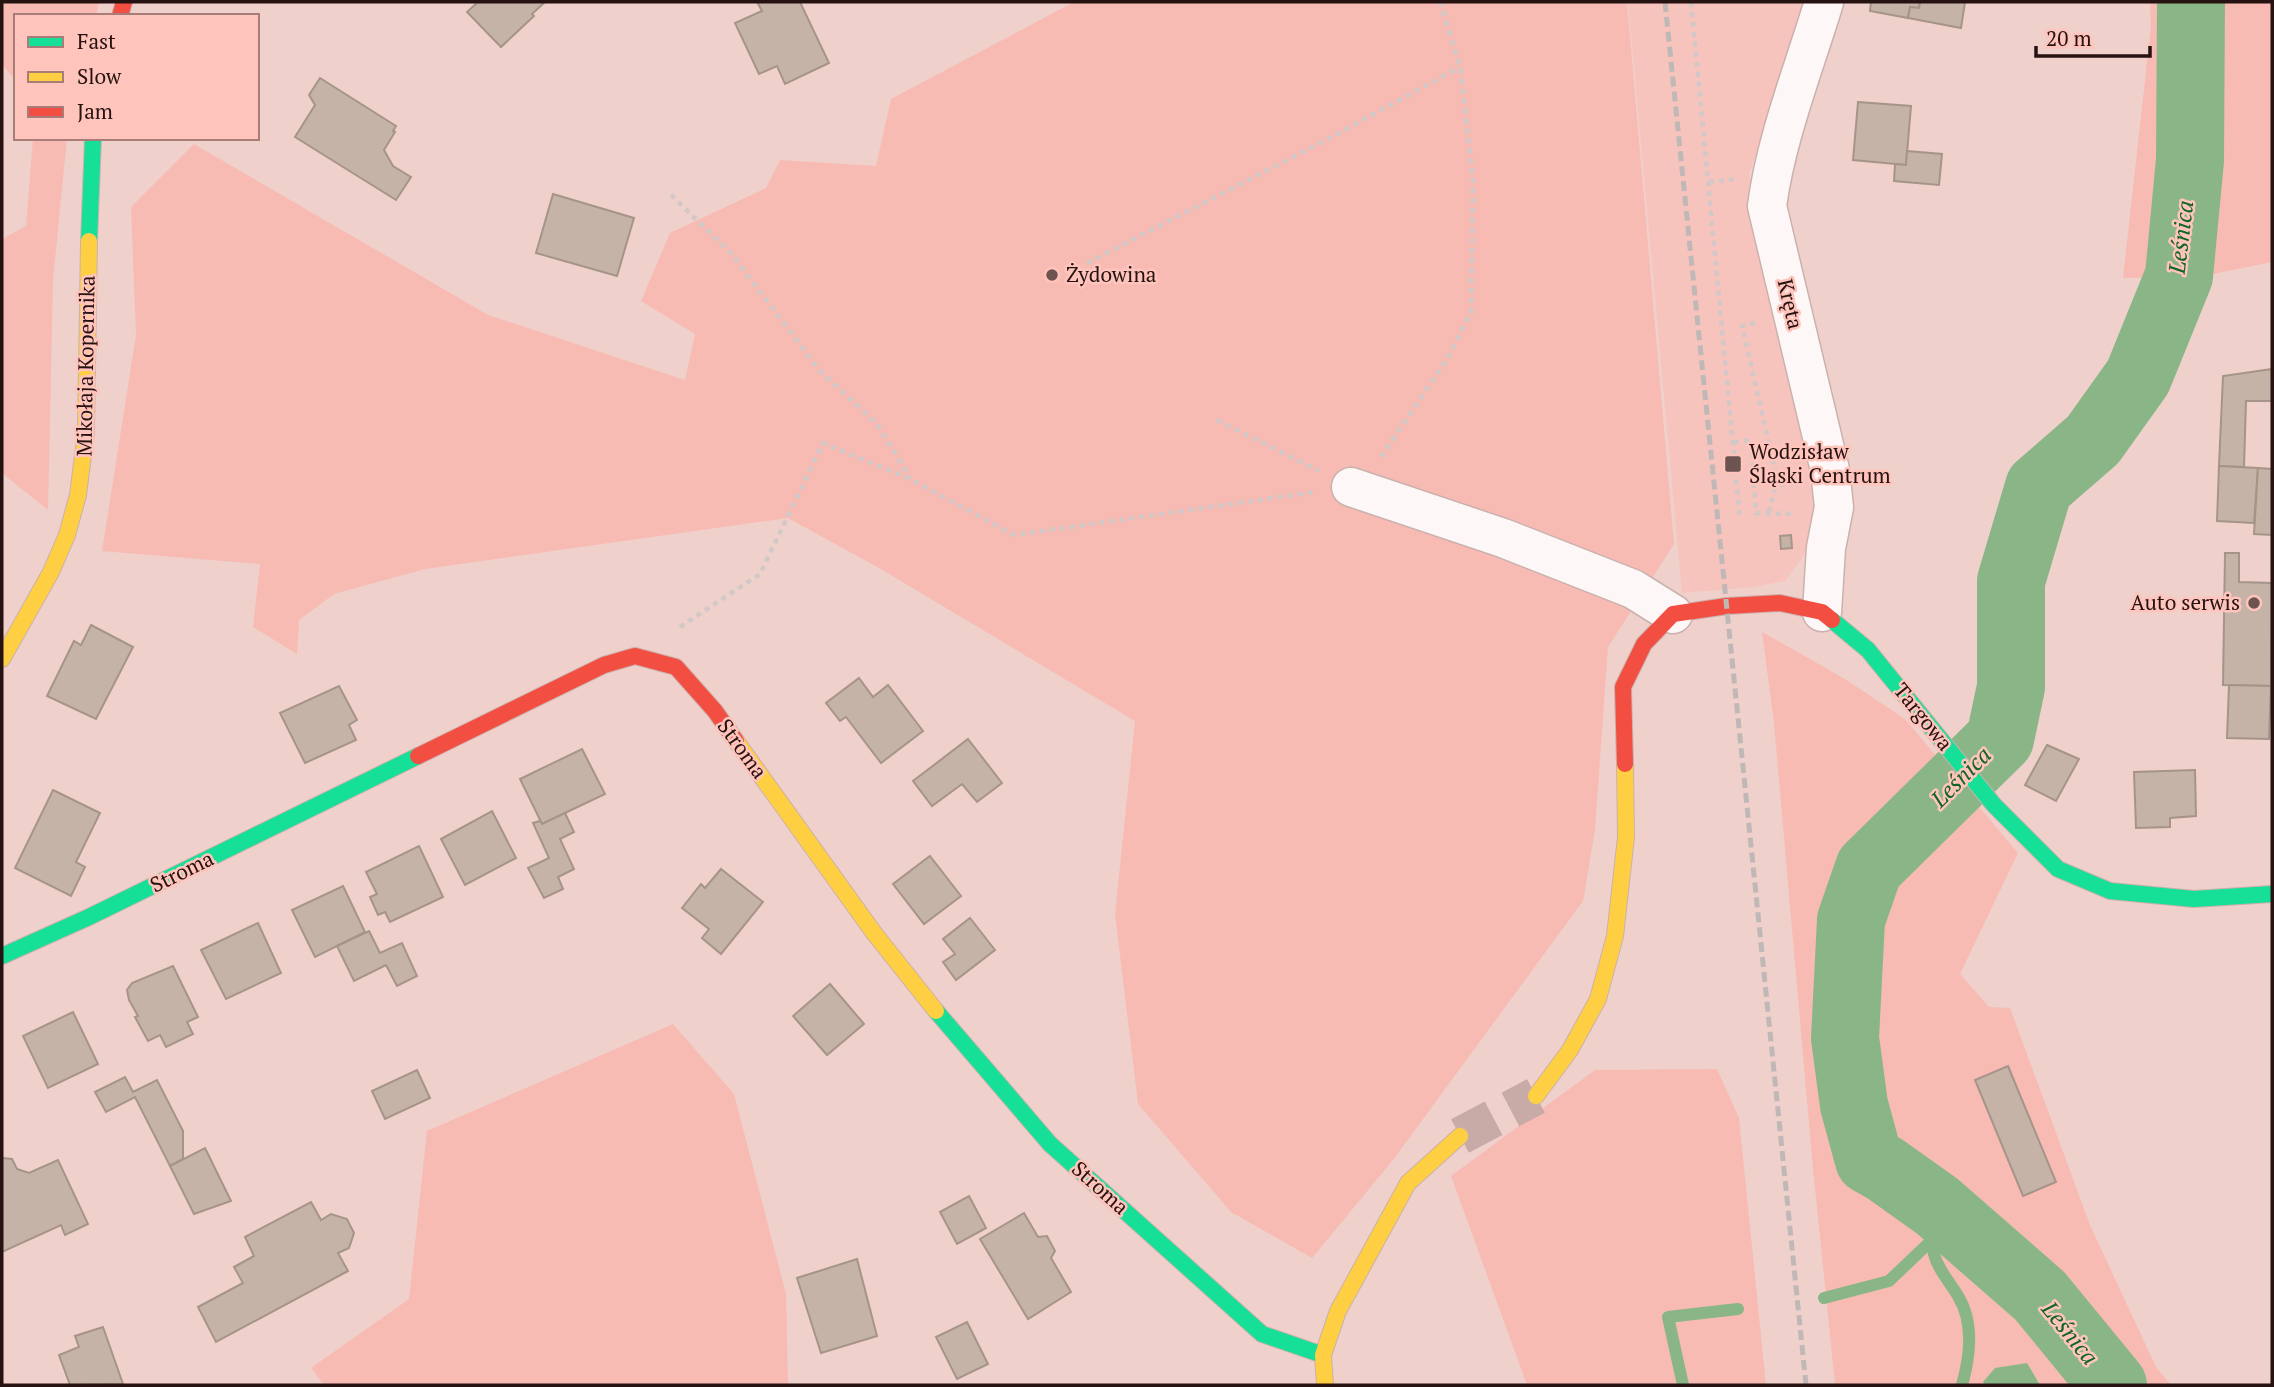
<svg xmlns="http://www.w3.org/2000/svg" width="2274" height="1387" viewBox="0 0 2274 1387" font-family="'PT Serif',serif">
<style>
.built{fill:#f7c4bd}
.green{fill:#f7bbb3}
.water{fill:#8ab687}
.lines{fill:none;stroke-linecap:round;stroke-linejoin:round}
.stream{stroke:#8ab687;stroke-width:12}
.river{stroke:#8ab687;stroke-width:68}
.building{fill:#c6b3a8;stroke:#a69488;stroke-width:2}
.secondary-tunnel{stroke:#c8aaa6;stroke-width:38;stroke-dasharray:38 19;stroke-linecap:butt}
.street-casing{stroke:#cab1ad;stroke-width:41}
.fast-casing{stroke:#cab1ad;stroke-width:18}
.slow-casing{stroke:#cab1ad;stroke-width:18}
.jam-casing{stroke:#cab1ad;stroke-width:18}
.path{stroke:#d1c8c7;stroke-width:4.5;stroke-dasharray:5 5;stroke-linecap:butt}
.street{stroke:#fdf8f7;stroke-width:38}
.fast{stroke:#16e098;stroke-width:16}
.slow{stroke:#ffcf43;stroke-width:16}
.jam{stroke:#f24e42;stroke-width:16}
.rail{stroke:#c0b8b7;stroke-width:5;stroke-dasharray:10 5;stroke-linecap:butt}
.poi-dot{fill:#6d5451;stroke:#ffc4bc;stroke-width:2.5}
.labels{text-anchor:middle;stroke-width:5;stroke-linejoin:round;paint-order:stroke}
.poi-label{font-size:21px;fill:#261210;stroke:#ffc4bc;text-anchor:start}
.street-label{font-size:21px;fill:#261210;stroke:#ffc4bc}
.water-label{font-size:23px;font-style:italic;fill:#106528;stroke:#ffc4bc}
</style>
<rect width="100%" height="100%" fill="#f0d0cb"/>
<polygon class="built" points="1628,2 1809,2 1749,174 1771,312 1810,472 1817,525 1808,550 1785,581 1753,587 1682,593"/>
<g class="green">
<polygon points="2,2 99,2 96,16 16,16 16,80 2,65"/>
<polygon points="1074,2 1627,2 1674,544 1608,647 1595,830 1583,901 1393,1160 1312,1258 1231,1212 1138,1104 1115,914 1135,721 879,568 788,518 425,569 334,594 299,620 297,654 253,627 260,564 102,551 136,335 131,207 194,144 488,315 685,380 695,334 641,301 670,233 766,188 780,160 876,166 891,99"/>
<polygon points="2150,2 2272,2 2272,262 2198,277 2123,278 2151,27"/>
<polygon points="33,138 67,138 53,280 48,510 2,473 2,239 26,226"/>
<polygon points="1762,632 1845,679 1905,719 2018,853 1960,974 1989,1007 2010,1008 2090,1225 2156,1367 2171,1385 1835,1385 1812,1158 1774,723"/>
<polygon points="673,1024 734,1094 786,1294 788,1385 324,1385 311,1368 409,1299 427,1131"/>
<polygon points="1717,1069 1739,1118 1766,1385 1527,1385 1451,1176 1595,1070"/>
</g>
<polygon class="water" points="2027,1363 2040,1385 1985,1385 1983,1382 1995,1368"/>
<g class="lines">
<g class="stream">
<path d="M1937,1206C1934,1223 1929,1238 1934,1254C1938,1270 1950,1282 1958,1296C1974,1322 1970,1357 1962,1385"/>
<polyline points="1824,1298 1889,1281 1932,1240"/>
<polyline points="1683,1385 1668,1317 1738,1309"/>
</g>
<polyline class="river" points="2113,1385 2040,1296 1937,1206 1885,1169 1869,1160 1854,1105 1845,1038 1851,920 1869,868 2000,739 2011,687 2011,581 2039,487 2093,440 2138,377 2179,276 2190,160 2191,2"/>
</g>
<g class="building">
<polygon points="478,2 545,2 532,14 534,16 501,47 467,12"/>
<polygon points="757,2 800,2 829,63 785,84 777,66 759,74 735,23 762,11"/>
<polygon points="1871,2 1920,2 1919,8 1910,7 1908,18 1870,11"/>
<polygon points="1920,2 1965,2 1961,28 1908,18 1910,7 1919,8"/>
<polygon points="320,78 396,126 393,131 395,132 384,150 393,166 411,177 396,200 295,137 315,105 309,95"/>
<polygon points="1858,102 1911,106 1906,165 1853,160"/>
<polygon points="1907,151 1942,154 1939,185 1894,181 1895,164 1906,165"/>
<polygon points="553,194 634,218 617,276 536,253"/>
<polygon points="2272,369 2272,401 2246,401 2244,467 2219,466 2223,376"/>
<polygon points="2219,466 2258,468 2254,523 2217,521"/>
<polygon points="2258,468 2272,469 2272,535 2254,534"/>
<polygon points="1791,535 1792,548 1781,549 1780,536"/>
<polygon points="2225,553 2239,553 2239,582 2272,583 2271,686 2223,685"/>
<polygon points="91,625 133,647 96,719 47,696 74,641 81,645"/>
<polygon points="859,678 873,697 888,685 923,731 881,763 846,717 840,721 826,703"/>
<polygon points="2229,685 2271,686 2269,739 2227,738"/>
<polygon points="339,686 357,720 349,725 356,740 305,763 280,713"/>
<polygon points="968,739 1002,783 977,802 962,784 932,806 913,781"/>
<polygon points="2047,745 2079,759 2056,801 2025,785"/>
<polygon points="582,749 605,794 542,824 520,779"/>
<polygon points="2195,770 2196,816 2170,818 2170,827 2136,828 2134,772"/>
<polygon points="53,790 100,813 76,862 85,867 71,896 15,868"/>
<polygon points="492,811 516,858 465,885 441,839"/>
<polygon points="565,813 574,832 560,839 574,869 558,877 563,889 544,898 528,868 549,858 533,823 540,821 542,824"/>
<polygon points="419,846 443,897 390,922 385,912 378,915 370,897 377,894 366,872"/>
<polygon points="930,856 961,896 924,924 893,884"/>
<polygon points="721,869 763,902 721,954 702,938 709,929 682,908 701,884 705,888"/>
<polygon points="343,886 365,932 315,957 292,910"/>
<polygon points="970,918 995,950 956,980 943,962 955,954 943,939"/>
<polygon points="258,923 281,973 226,999 201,950"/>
<polygon points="369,931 380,953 402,943 417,976 397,986 386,965 354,981 337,946"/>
<polygon points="173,966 198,1017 187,1022 193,1034 166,1047 160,1035 148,1041 135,1017 138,1016 129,1000 127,990 132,983"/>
<polygon points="830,984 864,1024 827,1055 793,1016"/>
<polygon points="73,1012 98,1064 48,1088 23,1036"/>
<polygon points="2008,1066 2056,1182 2023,1196 1975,1080"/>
<polygon points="417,1070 430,1098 385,1119 372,1091"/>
<polygon points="125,1077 133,1092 157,1080 183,1131 183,1159 170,1166 135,1097 106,1112 95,1092"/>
<polygon points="205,1148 231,1201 194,1214 170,1166"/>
<polygon points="2,1158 12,1159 17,1169 29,1173 58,1160 88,1224 65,1235 61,1225 2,1252"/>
<polygon points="969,1196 986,1228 957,1244 940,1212"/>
<polygon points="311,1202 321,1220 331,1214 347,1219 354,1233 349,1248 338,1253 348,1271 216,1342 198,1307 243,1283 234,1267 254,1256 245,1237"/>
<polygon points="1024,1213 1038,1237 1047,1236 1055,1251 1051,1258 1071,1292 1028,1319 980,1239"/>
<polygon points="857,1259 877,1336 821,1353 797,1278"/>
<polygon points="967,1322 988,1364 957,1379 936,1337"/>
<polygon points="103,1327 123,1384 70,1385 59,1355 79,1347 75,1336"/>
</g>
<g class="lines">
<polyline class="secondary-tunnel" points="1460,1136 1536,1096"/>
<defs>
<g id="street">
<polyline points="1351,487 1503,538 1633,589 1673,614"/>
<path d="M1822,612L1826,548L1834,507L1830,470L1767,206C1776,138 1804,68 1824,2"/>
</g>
<g id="fast">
<polyline points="89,241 93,138"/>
<polyline points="1832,620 1868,650 1994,805 2058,869 2110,891 2194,899 2272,894"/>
<polyline points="2,956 89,917 418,756"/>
<polyline points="936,1011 1050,1144 1262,1334 1323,1355"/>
</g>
<g id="slow">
<polyline points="2,659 51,572 67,535 78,495 86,432 89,241"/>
<polyline points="736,741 874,933 936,1011"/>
<polyline points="1536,1096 1570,1050 1598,999 1615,936 1626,837 1625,764"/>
<polyline points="1325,1385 1323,1355 1338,1311 1408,1183 1460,1136"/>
</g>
<g id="jam">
<polyline points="120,16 124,2"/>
<polyline points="418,756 604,665 635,656 676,667 715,711 736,741"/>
<polyline points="1625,764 1623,687 1644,644 1673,614 1727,606 1780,603 1822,612 1832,620"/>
</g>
</defs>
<use href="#street" class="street-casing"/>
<use href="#fast" class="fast-casing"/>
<use href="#slow" class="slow-casing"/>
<use href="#jam" class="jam-casing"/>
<g class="path">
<polyline points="1691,2 1740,519"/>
<polyline points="1709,182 1735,179"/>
<polyline points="671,195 730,252 819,370 878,425 910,478"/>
<polyline points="1087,263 1324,141 1460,67"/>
<polyline points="1755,323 1742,326 1774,465 1776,485 1794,484"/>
<polyline points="1217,420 1319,471"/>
<polyline points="1734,442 1751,440 1756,513 1793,514"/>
<polyline points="1381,457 1447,359 1471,313 1473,180 1460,67 1440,2"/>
<polyline points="1769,512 1776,485"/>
<polyline points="680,627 760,574 823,443 910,479 1014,535 1315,492"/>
</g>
<use href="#street" class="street"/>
<use href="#fast" class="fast"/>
<use href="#slow" class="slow"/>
<use href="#jam" class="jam"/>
<polyline class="rail" points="1665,2 1806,1385"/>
</g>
<g class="poi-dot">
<circle cx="1052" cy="275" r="7"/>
<rect x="1724" y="455" width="18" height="18" rx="3.5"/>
<circle cx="2254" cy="603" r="7"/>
</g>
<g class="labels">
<g class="poi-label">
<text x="1066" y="282">Żydowina</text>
<text x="1749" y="459">Wodzisław<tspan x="1749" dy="24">Śląski Centrum</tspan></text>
<text x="2240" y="610" text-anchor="end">Auto serwis</text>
</g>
<g class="street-label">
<text transform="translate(1790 304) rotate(77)" y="7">Kręta</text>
<text transform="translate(86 366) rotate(-89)" y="7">Mikołaja Kopernika</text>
<text transform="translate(1923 717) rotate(51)" y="7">Targowa</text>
<text transform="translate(742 749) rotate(54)" y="7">Stroma</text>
<text transform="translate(182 872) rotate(-26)" y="7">Stroma</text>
<text transform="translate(1100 1188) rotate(42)" y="7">Stroma</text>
</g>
<g class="water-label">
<text transform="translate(2181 237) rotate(-83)" y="8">Leśnica</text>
<text transform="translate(1961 777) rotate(-45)" y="8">Leśnica</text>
<text transform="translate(2070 1333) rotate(51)" y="8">Leśnica</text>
</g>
</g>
<rect width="2274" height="1387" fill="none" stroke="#261210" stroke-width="7"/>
<rect x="14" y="14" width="245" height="126" fill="#ffc4bc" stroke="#a87d77" stroke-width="2"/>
<rect x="28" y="37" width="35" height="10" fill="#16e098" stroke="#a87d77" stroke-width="2"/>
<text x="77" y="49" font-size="21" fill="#261210">Fast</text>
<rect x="28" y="72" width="35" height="10" fill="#ffcf43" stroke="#a87d77" stroke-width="2"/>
<text x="77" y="84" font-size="21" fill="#261210">Slow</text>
<rect x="28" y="107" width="35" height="10" fill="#f24e42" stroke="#a87d77" stroke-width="2"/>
<text x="77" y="119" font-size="21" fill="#261210">Jam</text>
<path d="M2036 46v10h114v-10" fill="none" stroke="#261210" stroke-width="3.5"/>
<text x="2046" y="46" font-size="21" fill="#261210" stroke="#ffc4bc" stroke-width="5" paint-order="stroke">20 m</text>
</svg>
